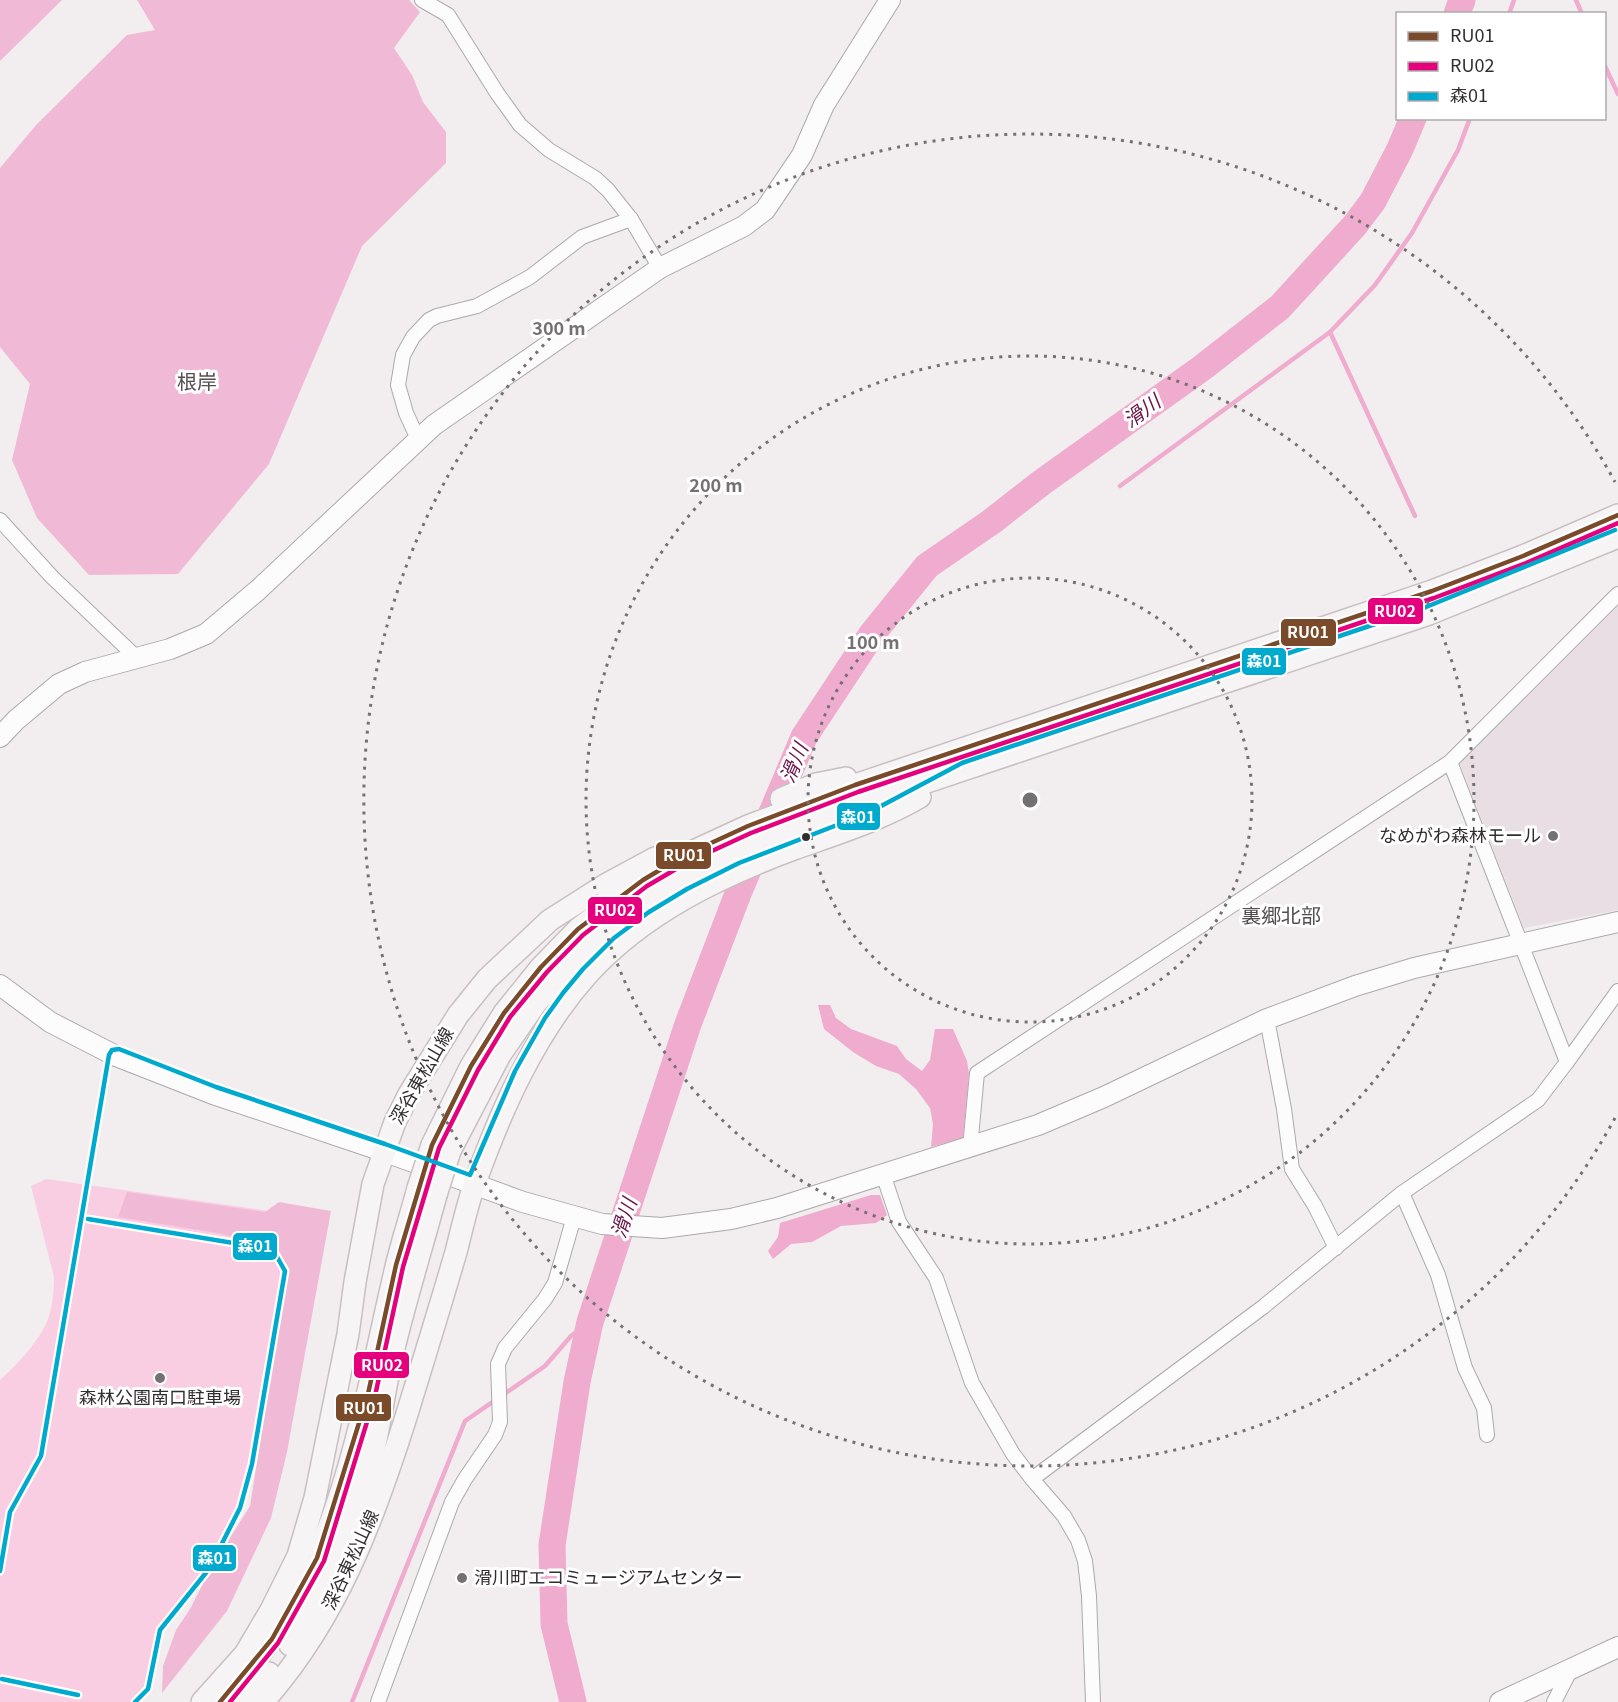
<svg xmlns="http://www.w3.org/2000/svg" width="1618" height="1702" viewBox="0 0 1618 1702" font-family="Georgia,'Noto Sans JP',serif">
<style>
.built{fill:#e8dee3}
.green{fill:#f9cde2}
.forest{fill:#f0bad6}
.water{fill:#efacce}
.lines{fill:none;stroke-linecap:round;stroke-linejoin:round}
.stream{stroke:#efacce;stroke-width:4.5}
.river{stroke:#efacce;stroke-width:27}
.street-casing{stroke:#ada9aa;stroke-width:16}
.secondary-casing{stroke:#ada9aa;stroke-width:22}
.primary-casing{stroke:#c8bfc3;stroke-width:24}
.street{stroke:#fdfcfd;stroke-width:14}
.secondary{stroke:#fdfcfd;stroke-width:20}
.primary{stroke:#f7f4f5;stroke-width:21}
.primary-bridge-casing{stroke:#c8bfc3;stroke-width:24;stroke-linecap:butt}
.primary-bridge{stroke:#f7f4f5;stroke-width:21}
.bus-1-casing{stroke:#fff;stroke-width:9}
.bus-2-casing{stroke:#fff;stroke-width:9}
.bus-3-casing{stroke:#fff;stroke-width:9}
.bus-1{stroke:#7a4b2a;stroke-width:4.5}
.bus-2{stroke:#e5007d;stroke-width:4.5}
.bus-3{stroke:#00a9ce;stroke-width:4.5}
.ring{fill:none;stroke:#757173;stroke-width:3;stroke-dasharray:3 6}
.poi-dot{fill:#757173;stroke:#fff;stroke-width:2}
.bus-dot{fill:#322e30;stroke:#fff;stroke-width:2}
.labels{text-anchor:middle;stroke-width:6;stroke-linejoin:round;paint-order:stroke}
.poi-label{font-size:18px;fill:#322e30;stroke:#fff;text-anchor:end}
.street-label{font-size:18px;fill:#322e30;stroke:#fff}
.neighbourhood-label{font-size:20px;fill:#554e51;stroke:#fff}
.water-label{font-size:20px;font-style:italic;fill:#691748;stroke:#fff}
.centre{fill:#757173;stroke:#fff;stroke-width:3}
.ring-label{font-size:18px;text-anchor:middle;font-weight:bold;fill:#757173;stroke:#fff;stroke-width:6;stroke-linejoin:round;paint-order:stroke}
.line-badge{stroke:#fff;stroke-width:2}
.badge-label{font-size:16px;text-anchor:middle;font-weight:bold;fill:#fff}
</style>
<rect width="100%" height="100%" fill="#f2edef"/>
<polygon class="built" points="1618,602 1618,910 1524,928 1459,762"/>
<path class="green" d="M46,1179L291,1214L254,1463L219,1552L198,1588L161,1634L157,1650L156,1671L146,1691L134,1702H0V1380C16,1366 37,1343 46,1324C52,1312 54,1291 54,1277L31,1186Z"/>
<g class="forest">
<polygon points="0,0 62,0 0,61"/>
<polygon points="137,0 409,0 420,12 394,48 412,75 423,102 446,132 446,163 362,246 269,464 178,574 89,575 37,518 12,460 30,384 0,347 0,168 37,124 127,35 155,30"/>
<polygon points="127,1192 265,1212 279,1202 331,1211 287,1452 271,1518 227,1611 162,1693 163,1666 176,1630 190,1609 212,1566 250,1506 288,1267 274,1246 217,1233 118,1217"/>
</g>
<g class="water">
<polygon points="818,1005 830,1005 836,1018 851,1029 897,1046 906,1059 922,1071 930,1060 935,1029 953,1029 967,1061 969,1074 963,1138 931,1147 933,1124 930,1108 916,1089 899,1074 876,1066 853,1052 824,1029"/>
<polygon points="871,1195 880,1195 887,1215 876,1223 841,1226 812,1242 791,1244 773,1259 768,1251 778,1237 780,1223"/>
</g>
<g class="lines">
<g class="stream">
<polyline points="1576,0 1582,14"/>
<polyline points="1509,14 1514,0"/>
<polyline points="1604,64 1618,94"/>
<polyline points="1330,332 1415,516"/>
<polyline points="1120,486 1330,332 1375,285 1412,233 1458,150 1470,118"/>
<polyline points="352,1702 465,1421 545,1366 571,1336 590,1322"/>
</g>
<g class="river">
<polyline points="1457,14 1462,0"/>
<polyline points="573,1702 554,1624 552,1545 577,1382 590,1322 688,1024 739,891 804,737 872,634 927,566 991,522 1041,483 1202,368 1280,307 1355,225 1373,201 1400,149 1413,118"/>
</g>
<defs>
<g id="street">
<polyline points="422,0 448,15 497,93 520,125 549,150 595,178 608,190 631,219"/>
<polyline points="418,439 406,413 398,385 403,355 413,337 429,320 437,316 477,306 530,277 582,237 631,219 660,268"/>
<polyline points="0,520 52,577 137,658"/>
<polyline points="1450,762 1567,1062 1618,991"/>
<polyline points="1267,1019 1284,1109 1292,1169 1315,1206 1336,1248"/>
<polyline points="970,1148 977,1073 1450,762 1618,594"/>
<polyline points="883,1174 899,1222 936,1278 972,1383 1013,1454 1032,1479 1064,1516 1078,1540 1085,1561 1089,1596 1093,1702"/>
<polyline points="1402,1193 1438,1275 1465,1368 1484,1408 1487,1435"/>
<polyline points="1032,1479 1263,1307 1402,1193 1538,1100 1567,1062"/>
<polyline points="378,1702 452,1502 465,1479 495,1435 500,1422 498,1364 505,1348 545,1299 555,1283 574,1217"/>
<polyline points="1554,1702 1571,1669"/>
</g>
<g id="secondary">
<polyline points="0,737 16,720 59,684 85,672 170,649 206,634 258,590 434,425 660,268 744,226 765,210 802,155 824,105 890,0"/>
<polyline points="0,985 50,1022 116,1056 213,1094 383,1151 523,1202 602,1224 662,1228 731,1219 777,1208 1038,1125 1104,1097 1267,1019 1355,986 1414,968 1618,922"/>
<polyline points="1500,1702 1618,1647"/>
</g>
<g id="primary">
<polyline points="781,799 816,784 846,778"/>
<polyline points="432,1145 471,1066 504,1013 541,967 578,929 643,880 685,855 748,826 855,785 1432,591 1523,556 1618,515"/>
<polyline points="450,1151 500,1055 536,1003 574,961 601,936 668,887 708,865 815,821 912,787 1429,614 1618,537"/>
<path d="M290,1645C328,1587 356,1520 373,1453C382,1416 386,1377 396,1340C408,1292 423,1243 436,1195"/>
<path d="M251,1665C343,1557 364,1401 396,1267C402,1241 411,1215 418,1188"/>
<polyline points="202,1702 245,1654 271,1610 298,1556 315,1498 348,1334 355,1282 373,1184 395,1122 409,1094 458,1015 487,979 550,920 605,885 655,858"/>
<polyline points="244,1702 269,1673"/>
<path d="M263,1702C337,1619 373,1521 406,1417C423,1362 440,1307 456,1252C462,1229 467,1205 475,1183C501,1110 535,1033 587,975C642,914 718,877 794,849C836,834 881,820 920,797"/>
</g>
</defs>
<use href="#street" class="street-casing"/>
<use href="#secondary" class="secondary-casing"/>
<use href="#primary" class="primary-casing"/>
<use href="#street" class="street"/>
<use href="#secondary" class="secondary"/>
<use href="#primary" class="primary"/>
<defs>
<g id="primary-bridge">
<polyline points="418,1188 432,1145"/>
<polyline points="436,1195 450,1151"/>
</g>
</defs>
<use href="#primary-bridge" class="primary-bridge-casing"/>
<use href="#primary-bridge" class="primary-bridge"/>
<defs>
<polyline id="bus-1" points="220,1702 272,1639 317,1558 368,1394 396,1265 432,1145 471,1066 504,1013 541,967 578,929 643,880 685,855 748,826 855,785 1432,591 1523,556 1618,515"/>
<polyline id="bus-2" points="230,1702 278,1643 324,1561 375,1396 403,1267 439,1148 478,1070 510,1017 547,972 583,935 647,886 688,862 751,833 858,792 1434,598 1526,563 1618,523"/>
<g id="bus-3">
<polyline points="88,1219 258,1247 276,1255 285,1271 252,1464 240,1508 209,1569 160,1630 148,1689 135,1702"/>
<polyline points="0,1571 10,1512 41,1456 109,1055 112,1050 119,1049 216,1087 385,1144 470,1175 515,1071 545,1018 563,993 583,969 614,938 649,912 687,889 739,863 868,813 962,763 1426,607 1615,530"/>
<polyline points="2,1679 78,1695"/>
</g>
</defs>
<use href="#bus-1" class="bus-1-casing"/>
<use href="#bus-2" class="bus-2-casing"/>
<use href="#bus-3" class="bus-3-casing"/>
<use href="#bus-1" class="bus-1"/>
<use href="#bus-2" class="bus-2"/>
<use href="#bus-3" class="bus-3"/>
</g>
<g class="ring">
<circle cx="1030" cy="800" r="222"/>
<circle cx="1030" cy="800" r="444"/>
<path d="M1615 1118A666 666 0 1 1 1615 482"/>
</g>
<g class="poi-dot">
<circle cx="1553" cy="836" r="6"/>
<circle cx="160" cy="1378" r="6"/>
<circle cx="462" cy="1578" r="6"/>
</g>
<circle class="bus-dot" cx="806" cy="837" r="5"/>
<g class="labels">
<g class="poi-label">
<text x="1541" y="842">なめがわ森林モール</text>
<text x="160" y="1404" text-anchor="middle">森林公園南口駐車場</text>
<text x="474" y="1584" text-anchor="start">滑川町エコミュージアムセンター</text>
</g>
<g class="street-label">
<text transform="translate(422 1076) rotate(-60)" y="6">深谷東松山線</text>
<text transform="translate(351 1560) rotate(-65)" y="6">深谷東松山線</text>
</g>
<g class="neighbourhood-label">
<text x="197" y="389">根岸</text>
<text x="1281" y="923">裏郷北部</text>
</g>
<g class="water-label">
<text transform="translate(1142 411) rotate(-36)" y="7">滑川</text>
<text transform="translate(794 763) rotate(-67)" y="7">滑川</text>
<text transform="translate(624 1218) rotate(-72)" y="7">滑川</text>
</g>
</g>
<circle cx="1030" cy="800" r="9" class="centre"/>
<g class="ring-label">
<text x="559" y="335">300 m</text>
<text x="716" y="492">200 m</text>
<text x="873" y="649">100 m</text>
</g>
<g class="line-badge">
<rect x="1367" y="597" width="57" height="28" rx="6" fill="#e5007d"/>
<rect x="1280" y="618" width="57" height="29" rx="6" fill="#7a4b2a"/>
<rect x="1241" y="647" width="46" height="29" rx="6" fill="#00a9ce"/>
<rect x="836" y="802" width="45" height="29" rx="6" fill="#00a9ce"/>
<rect x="655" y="841" width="57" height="29" rx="6" fill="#7a4b2a"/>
<rect x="587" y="896" width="56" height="29" rx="6" fill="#e5007d"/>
<rect x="232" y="1232" width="46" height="29" rx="6" fill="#00a9ce"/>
<rect x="353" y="1351" width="57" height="28" rx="6" fill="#e5007d"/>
<rect x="335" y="1393" width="57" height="29" rx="6" fill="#7a4b2a"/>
<rect x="192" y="1544" width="45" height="28" rx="6" fill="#00a9ce"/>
</g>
<g class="badge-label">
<text x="1395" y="617">RU02</text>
<text x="1308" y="638">RU01</text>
<text x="1264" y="667">森01</text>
<text x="858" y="823">森01</text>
<text x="684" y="861">RU01</text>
<text x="615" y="916">RU02</text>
<text x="255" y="1252">森01</text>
<text x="382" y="1371">RU02</text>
<text x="364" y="1414">RU01</text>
<text x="215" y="1564">森01</text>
</g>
<rect x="1396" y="12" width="210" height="108" fill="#ffffff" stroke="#adabac" stroke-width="1.5"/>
<rect x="1408" y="32" width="30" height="9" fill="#7a4b2a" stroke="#adabac" stroke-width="1.5"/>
<text x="1450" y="42" font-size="18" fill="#322e30">RU01</text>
<rect x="1408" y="62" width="30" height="9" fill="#e5007d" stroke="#adabac" stroke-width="1.5"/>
<text x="1450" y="72" font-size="18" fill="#322e30">RU02</text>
<rect x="1408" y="92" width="30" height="9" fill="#00a9ce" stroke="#adabac" stroke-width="1.5"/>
<text x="1450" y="102" font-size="18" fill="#322e30">森01</text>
</svg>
